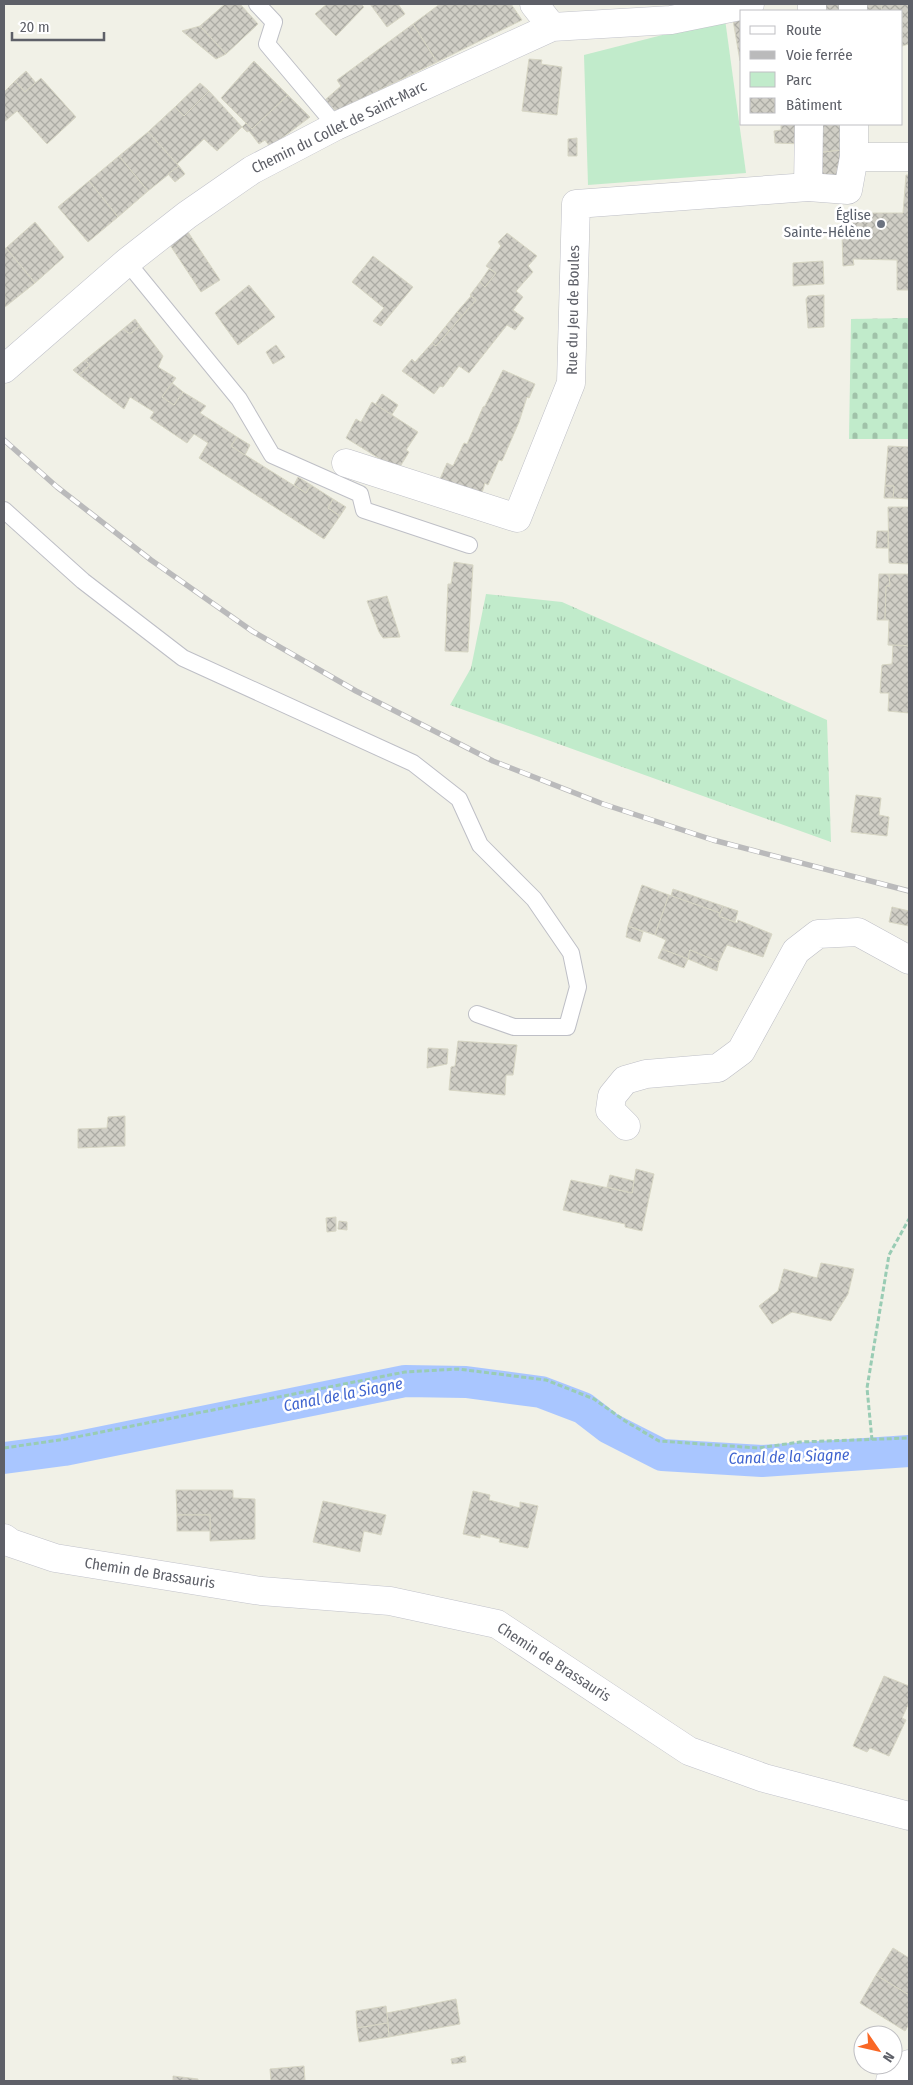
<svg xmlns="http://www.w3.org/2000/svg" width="913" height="2085" viewBox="0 0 913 2085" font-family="'Fira Sans Condensed',sans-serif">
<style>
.grass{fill:url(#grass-tufts)}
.cemetery{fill:url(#cemetery-stones)}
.park{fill:#c1ebcb}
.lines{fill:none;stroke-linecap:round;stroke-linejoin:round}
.canal{stroke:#a9c6ff;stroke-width:32}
.building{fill:url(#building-cross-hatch);stroke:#d7d6c4}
.lane-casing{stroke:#bebfc6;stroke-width:18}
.street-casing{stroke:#bebfc6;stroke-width:29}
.secondary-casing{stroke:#c1c2ca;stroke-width:29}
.path{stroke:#99ccb4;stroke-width:3;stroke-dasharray:5 2.5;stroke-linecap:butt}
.lane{stroke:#fff;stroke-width:16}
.street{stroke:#fff;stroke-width:28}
.secondary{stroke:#fff;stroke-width:28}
.rail-casing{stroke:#bababb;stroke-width:5.5}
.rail{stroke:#fff;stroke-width:4;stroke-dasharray:11;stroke-linecap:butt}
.worship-dot{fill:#6b7280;stroke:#fff;stroke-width:2}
.labels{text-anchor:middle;stroke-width:5;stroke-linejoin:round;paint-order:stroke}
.street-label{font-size:15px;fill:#5e6068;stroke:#fff}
.worship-label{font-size:15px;fill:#5b616d;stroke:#fff;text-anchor:end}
.water-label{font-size:16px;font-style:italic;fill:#3f64cf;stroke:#fff}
</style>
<defs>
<pattern id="grass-tufts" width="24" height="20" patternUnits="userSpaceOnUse" patternTransform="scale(1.25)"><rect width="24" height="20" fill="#c1ebcb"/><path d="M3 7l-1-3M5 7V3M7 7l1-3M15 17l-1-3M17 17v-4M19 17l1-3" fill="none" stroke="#a0c2a9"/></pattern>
<pattern id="cemetery-stones" width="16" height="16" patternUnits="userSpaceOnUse" patternTransform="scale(1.25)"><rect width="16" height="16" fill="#c1ebcb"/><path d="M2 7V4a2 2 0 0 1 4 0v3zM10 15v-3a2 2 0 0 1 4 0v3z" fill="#a0c2a9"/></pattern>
<pattern id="building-cross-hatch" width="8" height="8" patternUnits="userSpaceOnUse" patternTransform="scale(1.25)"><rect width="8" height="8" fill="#d0cec5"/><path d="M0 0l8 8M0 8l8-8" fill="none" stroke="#acaba4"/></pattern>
</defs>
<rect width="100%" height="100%" fill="#f1f1e7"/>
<polygon class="grass" points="486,594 562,602 827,720 831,842 450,705 471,668"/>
<polygon class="cemetery" points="909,318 909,439 849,439 851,319"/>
<polygon class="park" points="725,19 746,173 588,185 584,55"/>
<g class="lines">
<polyline class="canal" points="4,1458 64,1450 405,1381 466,1382 541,1392 583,1408 609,1428 662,1455 762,1461 909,1451"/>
</g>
<g class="building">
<polygon points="225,4 240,4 258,24 226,54 200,26"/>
<polygon points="327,4 361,4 364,7 336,36 315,14"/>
<polygon points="370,4 398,4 405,14 387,27"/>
<polygon points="440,4 511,4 522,20 437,62 413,24"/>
<rect x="819" y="4" width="25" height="7"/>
<polygon points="863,4 881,4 882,11 864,11"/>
<polygon points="881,4 909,4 909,44 902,46 902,11 882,11"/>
<polygon points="742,19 742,62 740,61 733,20"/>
<polygon points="413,24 437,62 336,111 325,100 341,86 337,80"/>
<polygon points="200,26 226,54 216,59 182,31"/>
<polygon points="529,59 542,60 541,64 562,67 557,115 522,111"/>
<polygon points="254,61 288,95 252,129 221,98"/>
<polygon points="26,71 36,83 25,92 15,81"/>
<polygon points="41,78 76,117 47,144 17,111 4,122 4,92 15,81 25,92"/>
<polygon points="200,83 209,91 184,116 175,107"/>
<polygon points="209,91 242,127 217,151 204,139 177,164 148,132 175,107 184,116"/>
<polygon points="288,95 310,117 270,147 265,140 259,144 249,131 247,132 242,127 246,123 252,129"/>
<polygon points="781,124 805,124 804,144 775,143 774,131 781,130"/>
<polygon points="817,124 842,124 842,150 815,153"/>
<polygon points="148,132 179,166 148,191 119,156"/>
<polygon points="577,138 577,156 568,156 568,139"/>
<polygon points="842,150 841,175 814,177 815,153"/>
<polygon points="119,156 148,191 118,217 89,181"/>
<polygon points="179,166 185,174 175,182 168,174"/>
<polygon points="906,175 909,175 909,290 897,290 897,260 853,259 854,265 843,266 842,235 853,235 852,213 903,213"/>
<polygon points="89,181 118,217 88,242 58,207"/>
<polygon points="35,222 64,257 35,283 6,248"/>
<polygon points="186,229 220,280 201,292 168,242"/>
<polygon points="507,233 537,256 528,266 533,272 516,291 523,297 513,310 524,318 515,330 507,325 469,373 459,366 443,387 440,386 434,394 402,371 412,359 415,362 432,343 436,346 476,300 470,295 480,282 485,287 496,273 486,266 501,246 498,242"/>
<polygon points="6,248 35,283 5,307 4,249"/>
<polygon points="373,256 413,287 381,326 373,321 384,308 352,282"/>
<polygon points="823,261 824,284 793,286 793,263"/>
<polygon points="489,269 496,273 485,287 480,282"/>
<polygon points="249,285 275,317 238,345 215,313"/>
<polygon points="824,295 824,327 808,328 806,299 808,296"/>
<polygon points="471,296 476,300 462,316 457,312"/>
<polygon points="457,312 462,316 449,331 445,327"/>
<polygon points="135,319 140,326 130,334 123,329"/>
<polygon points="140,326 163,356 158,367 176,378 162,397 174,405 183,392 206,406 200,413 237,437 231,446 306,493 311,485 333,499 328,508 340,516 324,539 199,458 208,443 194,434 187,443 150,418 154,412 130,397 124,409 79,375 90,365 85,360 123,329 130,334"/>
<polygon points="445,327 449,331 436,346 432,343"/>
<polygon points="276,345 285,357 273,364 266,352"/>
<polygon points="85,360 90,365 79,375 73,370"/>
<polygon points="503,370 535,384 529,398 527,397 519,422 502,461 499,460 488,485 485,483 481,496 440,479 447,463 453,466 464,443 467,444 483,407 485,406"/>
<polygon points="172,383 183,392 174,405 162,397"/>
<polygon points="382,394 398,405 391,416 375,405"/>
<polygon points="372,402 418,432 406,450 409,452 398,470 346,438 356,419 361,422"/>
<polygon points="237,437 250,445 245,455 231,446"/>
<polygon points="888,446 909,447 909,499 893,498 894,486 885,486"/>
<polygon points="298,477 311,485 306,493 294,485"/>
<polygon points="885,486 894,486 893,498 884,498"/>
<polygon points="333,499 346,507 340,516 328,508"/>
<polygon points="888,507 909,507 909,564 889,563"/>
<polygon points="877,531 888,531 888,548 876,548"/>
<polygon points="454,562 473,565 468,652 445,651 448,584 451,584"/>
<polygon points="879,574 889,574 890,586 886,586 885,620 877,620"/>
<polygon points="889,574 909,574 909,646 888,645 889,620 885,620 886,586 890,586"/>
<polygon points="387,596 400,637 383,638 379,632 367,601"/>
<polygon points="893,645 909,646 909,713 888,711 889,693 880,693 882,665 892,664"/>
<polygon points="856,795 881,798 879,815 889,817 887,836 851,832"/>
<polygon points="642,885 669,895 655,935 628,926"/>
<polygon points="673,889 723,906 720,913 671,896"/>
<polygon points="669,895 720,913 719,916 734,922 737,923 738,920 772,934 763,957 727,945 719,962 690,950 688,959 662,949 666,940 655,935"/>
<polygon points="723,906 738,911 735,922 719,916"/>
<polygon points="892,907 909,911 909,926 889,922"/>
<polygon points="628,926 643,932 640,942 626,937"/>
<polygon points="662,949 688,959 684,968 658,958"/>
<polygon points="690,950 719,962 717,971 688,959"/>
<polygon points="458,1041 517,1045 513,1075 506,1075 505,1095 449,1090 451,1067 455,1066"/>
<polygon points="428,1048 448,1049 447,1064 427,1068"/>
<polygon points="125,1116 125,1146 78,1148 78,1129 107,1128 108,1117"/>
<polygon points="636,1169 654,1174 642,1231 625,1227 625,1224 563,1210 571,1180 632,1193"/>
<polygon points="610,1175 634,1181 632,1193 607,1187"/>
<polygon points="336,1217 336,1231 327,1232 326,1218"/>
<polygon points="339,1221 347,1222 347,1230 338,1229"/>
<polygon points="821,1263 854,1269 848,1294 831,1321 792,1312 772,1324 759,1306 778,1291 784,1269 817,1278"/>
<polygon points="176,1490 233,1490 233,1498 255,1499 255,1539 210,1541 210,1515 177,1515"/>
<polygon points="473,1491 490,1495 489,1500 520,1508 520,1502 538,1506 528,1548 499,1542 500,1539 480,1534 480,1538 463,1534"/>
<polygon points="323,1501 386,1515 381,1535 364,1531 360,1552 313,1542"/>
<rect x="177" y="1515" width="33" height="16"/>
<polygon points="884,1676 909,1686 909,1703 902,1718 906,1720 889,1756 870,1748 867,1752 853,1746"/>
<polygon points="893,1948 909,1958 909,1995 876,1975"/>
<polygon points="876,1975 909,1995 909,2025 905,2031 860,2003"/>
<polygon points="456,1999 460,2024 389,2037 387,2013"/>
<polygon points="386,2006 388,2023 357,2028 356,2011"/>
<polygon points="388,2023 389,2037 359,2042 357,2028"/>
<polygon points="465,2056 466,2062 452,2064 451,2059"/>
<polygon points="304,2066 305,2081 271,2081 270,2069"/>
<polygon points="173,2076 198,2079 198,2081 173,2081"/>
</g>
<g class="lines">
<defs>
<g id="lane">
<polyline points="257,4 274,22 267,44 336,126"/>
<polyline points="127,262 239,399 272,455 360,494 364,510 469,545"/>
<polyline points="4,510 83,581 183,658 413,763 459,799 480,845 534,899 571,953 578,987 567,1027 514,1027 477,1014"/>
</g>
<g id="street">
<polyline points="534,4 552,27"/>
<polyline points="853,4 853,11"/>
<polyline points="812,11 812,4"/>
<polyline points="854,124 854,157 909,157"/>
<polyline points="808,187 809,124"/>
<polyline points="346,463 517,518 571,383 576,204 808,187 848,190 854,157"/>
<polyline points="626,1126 610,1110 612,1096 625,1080 646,1074 718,1068 741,1051 796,951 818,934 858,932 909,960"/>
</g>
<g id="secondary">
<polyline points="4,369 127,262 187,215 252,170 336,126 552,27 671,20 750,4"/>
<polyline points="4,1538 11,1543 55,1558 261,1591 390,1601 497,1624 689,1751 764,1778 909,1816"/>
<polyline points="890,2081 909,2064"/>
</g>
</defs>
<use href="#lane" class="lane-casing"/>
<use href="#street" class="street-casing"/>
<use href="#secondary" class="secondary-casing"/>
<g class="path">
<polyline points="872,1440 867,1388 889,1255 909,1219"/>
<polyline points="4,1448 66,1439 405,1372 458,1369 546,1380 594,1399 625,1421 659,1441 758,1448 800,1442 909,1438"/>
</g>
<use href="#lane" class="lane"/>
<use href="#street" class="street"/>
<use href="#secondary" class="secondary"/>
<defs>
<polyline id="rail" points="4,440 57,487 151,560 252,631 356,691 493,761 603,804 713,840 909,891"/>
</defs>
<use href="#rail" class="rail-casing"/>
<use href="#rail" class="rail"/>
</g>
<circle class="worship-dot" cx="881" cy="224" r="5"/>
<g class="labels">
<g class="street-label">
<text transform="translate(339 127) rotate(-26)" y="5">Chemin du Collet de Saint-Marc</text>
<text transform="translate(573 310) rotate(-89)" y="5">Rue du Jeu de Boules</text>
<text transform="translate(150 1573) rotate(9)" y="5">Chemin de Brassauris</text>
<text transform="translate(554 1662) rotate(33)" y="5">Chemin de Brassauris</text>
</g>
<g class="worship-label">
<text x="871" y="220">Église<tspan x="871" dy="17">Sainte-Hélène</tspan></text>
</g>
<g class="water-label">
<text transform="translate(343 1394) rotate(-11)" y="6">Canal de la Siagne</text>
<text transform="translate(789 1456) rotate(-2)" y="6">Canal de la Siagne</text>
</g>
</g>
<rect width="913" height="2085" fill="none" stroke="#5e6068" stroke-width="10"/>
<rect x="740" y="10" width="162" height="115" fill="#ffffff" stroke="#bfbfc3"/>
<rect x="750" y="26" width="25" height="8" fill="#ffffff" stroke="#bfbfc3"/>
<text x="786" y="35" font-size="15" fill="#5e6068">Route</text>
<rect x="750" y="51" width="25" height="8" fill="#bababb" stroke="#bfbfc3"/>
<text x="786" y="60" font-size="15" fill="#5e6068">Voie ferrée</text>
<rect x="750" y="72" width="25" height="15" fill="#c1ebcb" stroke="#bfbfc3"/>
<text x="786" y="85" font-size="15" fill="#5e6068">Parc</text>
<rect x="750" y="98" width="25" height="15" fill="url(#building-cross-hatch)" stroke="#bfbfc3"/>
<text x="786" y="110" font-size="15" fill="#5e6068">Bâtiment</text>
<g transform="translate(878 2050) rotate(124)"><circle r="24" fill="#ffffff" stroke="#bfbfc3"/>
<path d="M0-4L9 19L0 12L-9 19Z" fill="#f96725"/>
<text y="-8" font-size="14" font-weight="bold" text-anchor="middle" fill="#5e6068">N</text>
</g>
<path d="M12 32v8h92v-8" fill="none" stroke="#5e6068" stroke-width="2.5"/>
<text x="20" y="32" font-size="15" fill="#5e6068" stroke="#ffffff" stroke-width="4" paint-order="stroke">20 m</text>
</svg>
